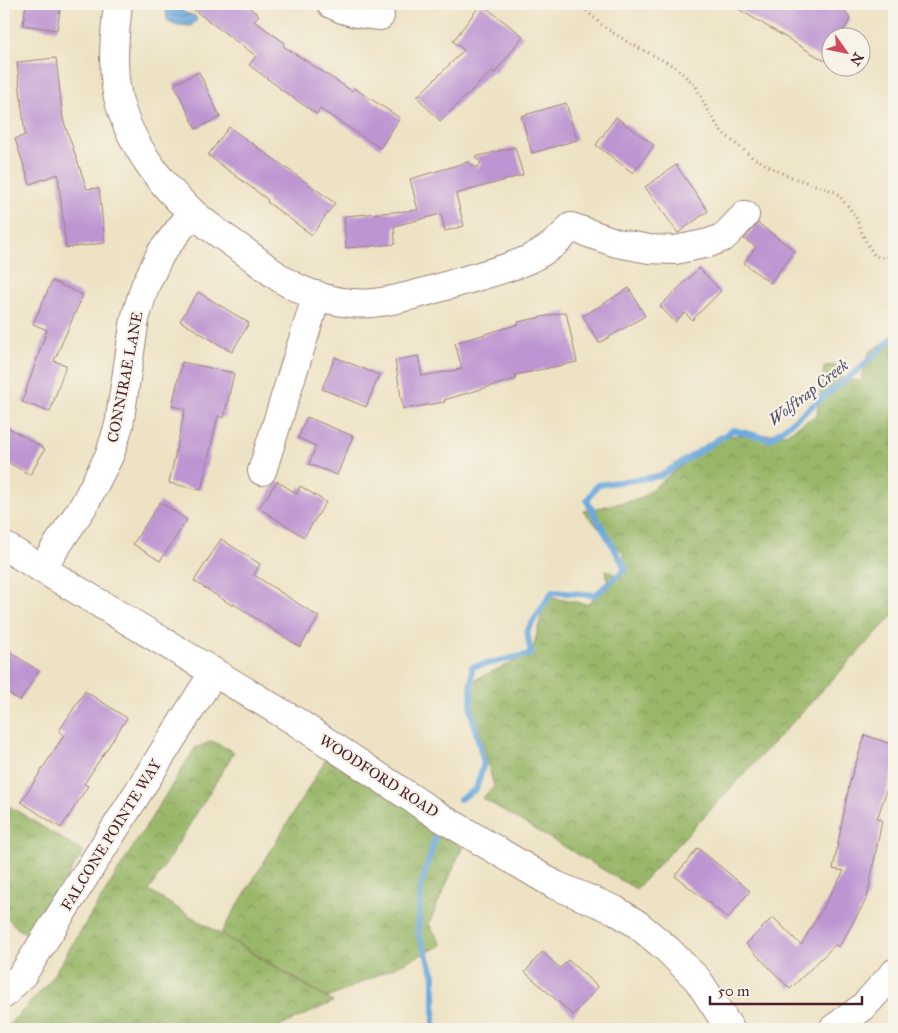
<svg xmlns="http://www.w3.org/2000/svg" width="898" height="1033" viewBox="0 0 898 1033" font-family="'IM FELL Great Primer',serif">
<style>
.forest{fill:url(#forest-crowns);stroke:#726b4a}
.water{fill:url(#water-rules);stroke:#5b6484}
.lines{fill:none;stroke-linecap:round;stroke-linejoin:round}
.stream{stroke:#6ca9de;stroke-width:6}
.building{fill:#bd95d2}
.minor-casing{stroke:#9c8077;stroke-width:30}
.path{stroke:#9c8077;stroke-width:3;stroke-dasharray:1 4;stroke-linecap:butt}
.minor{stroke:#fff;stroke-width:28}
.labels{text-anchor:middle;stroke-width:4.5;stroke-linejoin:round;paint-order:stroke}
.street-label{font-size:15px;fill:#4a1f2b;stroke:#f7f3e8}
.water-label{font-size:16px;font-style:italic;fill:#564f6a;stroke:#f7f3e8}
</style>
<defs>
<pattern id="forest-crowns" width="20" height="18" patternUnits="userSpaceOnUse" patternTransform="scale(1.25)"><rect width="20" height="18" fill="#99b769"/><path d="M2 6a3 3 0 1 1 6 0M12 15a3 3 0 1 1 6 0" fill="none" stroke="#7f9457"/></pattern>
<pattern id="water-rules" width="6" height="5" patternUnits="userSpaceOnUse" patternTransform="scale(1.25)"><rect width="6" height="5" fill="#6ca9de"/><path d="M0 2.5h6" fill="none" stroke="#5b89b4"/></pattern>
</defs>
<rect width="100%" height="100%" fill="#f7f3e8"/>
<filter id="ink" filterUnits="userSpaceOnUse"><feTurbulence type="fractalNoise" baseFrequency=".02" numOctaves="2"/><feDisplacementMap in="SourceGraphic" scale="10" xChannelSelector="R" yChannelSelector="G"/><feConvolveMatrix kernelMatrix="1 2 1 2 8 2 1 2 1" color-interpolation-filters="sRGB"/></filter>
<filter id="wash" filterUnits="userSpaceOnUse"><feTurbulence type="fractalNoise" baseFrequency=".0096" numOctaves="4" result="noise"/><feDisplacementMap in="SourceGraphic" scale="20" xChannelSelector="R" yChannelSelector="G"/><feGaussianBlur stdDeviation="1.12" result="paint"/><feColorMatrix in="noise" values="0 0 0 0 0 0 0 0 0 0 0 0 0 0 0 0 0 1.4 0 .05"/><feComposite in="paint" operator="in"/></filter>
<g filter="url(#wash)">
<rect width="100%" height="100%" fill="#ede2c3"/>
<g class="forest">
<polygon points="894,337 894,614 636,889 482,798 494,787 468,683 532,653 546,597 587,604 608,585 606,570 620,577 624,554 583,511 640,499 718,436 785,434 817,415 824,366 838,365 843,380 861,381 869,352"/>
<polygon points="212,741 234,752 149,891 333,1002 274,1029 5,1029 47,985 195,748"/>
<polygon points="326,759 465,841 429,924 442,945 328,998 221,933"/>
<polygon points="4,803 83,852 31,936 17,928 4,914"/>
</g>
<polygon class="water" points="168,5 176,7 177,5 185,13 195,16 197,20 191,26 176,25 167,20 166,10"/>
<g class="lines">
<g class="stream">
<polyline points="460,799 476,789 484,763 471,711 472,667 531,654 527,631 552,592 595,595 626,569 587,501 597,485 660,476 733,430 770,439 858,370 894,337"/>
<polyline points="434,1029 434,975 418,933 421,886 436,836"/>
</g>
</g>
<g id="blocks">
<g class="building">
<polygon points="26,4 61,4 57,30 23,25"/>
<polygon points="186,4 244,4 259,15 254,21 285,43 283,46 352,91 354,88 400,118 380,148 320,109 317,114 280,89 280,88 249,65 256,56"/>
<polygon points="481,4 523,36 495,73 492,71 440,121 417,97 464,50 453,41"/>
<polygon points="730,4 841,4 850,19 839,38 830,38 830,52 825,61"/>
<polygon points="56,58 63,119 87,189 99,188 105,243 66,248 58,174 30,184 15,139 25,135 17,62"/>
<polygon points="199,72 220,117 196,129 174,84"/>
<polygon points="566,103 577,140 532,153 521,116"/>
<polygon points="616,117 654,145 633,173 596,145"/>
<polygon points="229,127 335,203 312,235 267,202 268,200 208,155"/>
<polygon points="515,147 523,175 456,194 464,226 445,231 441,214 394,226 395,244 346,248 344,216 418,210 410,179 468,162 477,168 481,163 475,157"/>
<polygon points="676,165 708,211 678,233 645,187"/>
<polygon points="758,223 795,251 770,283 744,263 756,247 744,239"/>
<polygon points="699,268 721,291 692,320 685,313 675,322 660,306"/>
<polygon points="52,281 83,295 54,361 66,365 50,412 22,402 47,330 33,324"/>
<polygon points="629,288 645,316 599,343 583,316"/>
<polygon points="198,292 249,323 232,352 180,321"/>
<polygon points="566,312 577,362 515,375 516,379 444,400 445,402 403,409 395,360 418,356 422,376 462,369 455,343 519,324 518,322"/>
<polygon points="335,357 379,375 366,407 322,389"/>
<polygon points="182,362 234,373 224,418 218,416 201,490 169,483 185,409 172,406"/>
<polygon points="307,417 353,436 337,475 309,464 316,446 298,438"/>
<polygon points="4,425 45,449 30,475 4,460"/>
<polygon points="277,481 297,494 300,486 326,502 304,537 259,508"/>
<polygon points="160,502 187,520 160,561 133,544"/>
<polygon points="221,539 260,564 254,575 319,617 300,647 234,604 233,606 194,581"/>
<polygon points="4,648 39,671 20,701 4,690"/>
<polygon points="85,691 127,718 84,784 88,786 61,828 21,802 64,735 59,731"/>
<polygon points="865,735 894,745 894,768 877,819 882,820 867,898 839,947 835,945 790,989 746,944 773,917 801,945 844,871 833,869 850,781"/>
<polygon points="698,848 750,891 728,918 675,876"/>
<polygon points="542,952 560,968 568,960 598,987 573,1015 525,972"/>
</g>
</g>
</g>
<g filter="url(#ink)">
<use href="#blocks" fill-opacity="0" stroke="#9c8077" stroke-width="1"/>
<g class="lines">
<defs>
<g id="minor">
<path d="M118,4C115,31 112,59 116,87C123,134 158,183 193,213C207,226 223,236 238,247C252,256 264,267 277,276C298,291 326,301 351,303C383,307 434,289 466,280C506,268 543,261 571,227L617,243L649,249L675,250L709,243L724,237L745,215"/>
<path d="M331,4C346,12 362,15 380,16"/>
<polyline points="262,471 317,295"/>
<polyline points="4,546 295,721 437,815 555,885 615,910 637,924 667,949 698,980 730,1029"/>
<polyline points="42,568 84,505 110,454 119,425 135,319 145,286 161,253 192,213"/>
<polyline points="4,994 23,974 214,672"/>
<polyline points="833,1029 863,1007 894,973"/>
</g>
</defs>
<use href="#minor" class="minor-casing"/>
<polyline class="path" points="579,4 604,27 631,44 674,66 696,86 709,114 723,133 752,157 785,175 836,192 855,215 865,240 874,255 881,258 894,255"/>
<use href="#minor" class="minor"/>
</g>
</g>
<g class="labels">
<g class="street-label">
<text transform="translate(125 377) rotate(-79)" y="5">CONNIRAE LANE</text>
<text transform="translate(379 776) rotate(33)" y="5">WOODFORD ROAD</text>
<text transform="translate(111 835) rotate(-58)" y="5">FALCONE POINTE WAY</text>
</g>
<g class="water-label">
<text transform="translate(808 392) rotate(-38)" y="6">Wolftrap Creek</text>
</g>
</g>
<rect width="898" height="1033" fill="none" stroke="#f7f3e8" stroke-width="20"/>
<g transform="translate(846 52) rotate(123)"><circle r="24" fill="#f7f3e8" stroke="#b29e9c"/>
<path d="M0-4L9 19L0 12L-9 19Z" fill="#d1495b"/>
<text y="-8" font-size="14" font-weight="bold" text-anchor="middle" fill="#4a1f2b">N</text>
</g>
<path d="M710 996v8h152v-8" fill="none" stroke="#4a1f2b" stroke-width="2.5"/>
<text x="718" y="996" font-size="15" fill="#4a1f2b" stroke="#f7f3e8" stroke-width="4" paint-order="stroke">50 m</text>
</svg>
